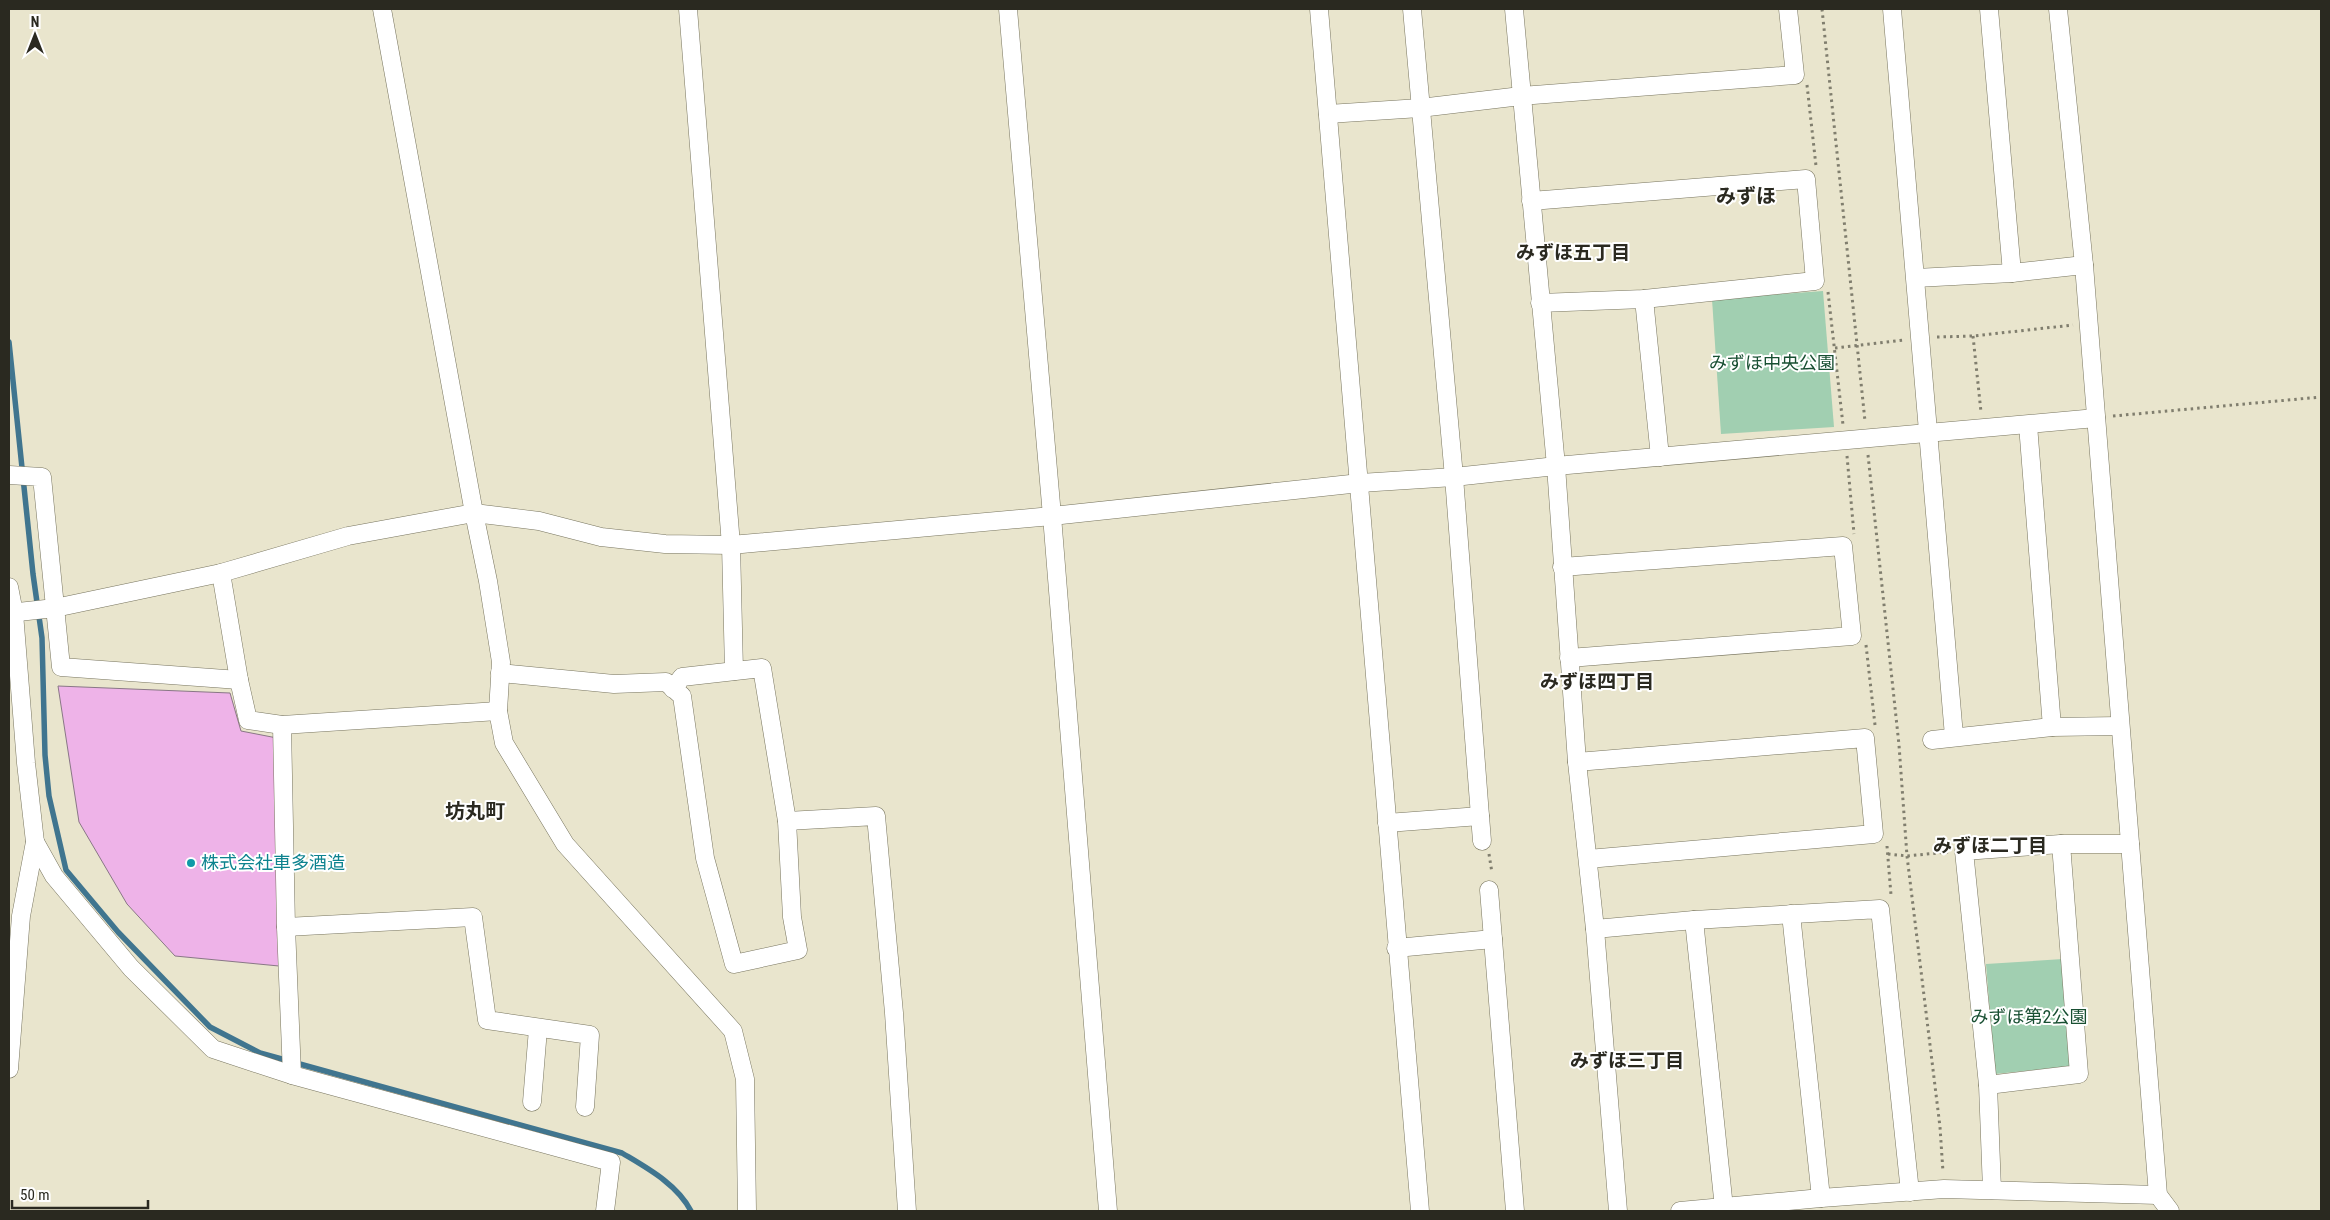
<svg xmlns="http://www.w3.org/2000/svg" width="2330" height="1220" viewBox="0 0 2330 1220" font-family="'Roboto Condensed','Noto Sans JP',sans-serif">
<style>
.green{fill:#a1cfb1}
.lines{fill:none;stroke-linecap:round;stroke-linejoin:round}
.stream{stroke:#40758f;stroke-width:5.5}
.building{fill:#eeb3e8;stroke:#897786}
.minor-casing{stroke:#78755f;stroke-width:19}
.path{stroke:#807e6e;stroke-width:3;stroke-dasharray:2.5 4;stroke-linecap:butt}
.minor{stroke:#fff;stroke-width:18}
.culture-dot{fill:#0f9aa8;stroke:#fff;stroke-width:2}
.labels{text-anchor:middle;stroke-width:4;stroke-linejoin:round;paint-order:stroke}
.park-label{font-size:18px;fill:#184f32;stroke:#fff}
.culture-label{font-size:18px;fill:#0d838f;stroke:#fff;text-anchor:start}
.neighbourhood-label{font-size:19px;font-weight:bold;fill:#2a2920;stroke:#fff}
.quarter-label{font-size:20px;font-weight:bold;fill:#2a2920;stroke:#fff}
</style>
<rect width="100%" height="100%" fill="#e9e5cd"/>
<g class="green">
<polygon points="1823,291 1834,427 1721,434 1712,299"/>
<polygon points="2063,959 2072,1066 1995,1074 1986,964"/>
</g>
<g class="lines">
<path class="stream" d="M9,342L33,574L42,638L45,755L49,796L66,870L118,932L210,1027L260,1053L622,1153C647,1168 677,1184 691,1211"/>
</g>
<polygon class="building" points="58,686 230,693 241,731 277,738 279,966 175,956 127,904 79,822"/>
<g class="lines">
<defs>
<g id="minor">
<polyline points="382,9 474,513 488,581 501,662 498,711 504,743 565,844 733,1031 745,1079 747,1211"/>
<polyline points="688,9 731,545 734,671"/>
<polyline points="1008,9 1052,516 1108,1211"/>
<polyline points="1319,9 1420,1211"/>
<polyline points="1514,9 1556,466 1577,762 1595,929 1618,1211"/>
<polyline points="1892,9 1954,736"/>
<polyline points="1989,9 2012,273"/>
<polyline points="2058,9 2084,265 2158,1195 2170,1211"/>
<polyline points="1328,114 1420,108 1521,96 1795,75 1788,9"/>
<polyline points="1531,201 1806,179 1815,281 1644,299 1540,303"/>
<polyline points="1916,278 2012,273 2084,265"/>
<polyline points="1644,299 1660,457"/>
<polyline points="2028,425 2052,727"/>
<polyline points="9,475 42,477 61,667 239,680"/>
<polyline points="1562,567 1843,546 1852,636 1569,658"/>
<polyline points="221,573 239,680 248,720 282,725 498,711"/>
<polyline points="9,587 14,613 26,763 35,842 21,916 9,1069"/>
<polyline points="9,613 55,608 221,573 348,536 474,513 539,521 601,537 665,544 731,545 1052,516 1360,483 1454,477 1556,466 2096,418"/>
<polyline points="500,673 614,684 666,682 682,696 705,858 734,964 798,950 792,917 787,821 762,668 682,677 673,689"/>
<polyline points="282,725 286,927 292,1075"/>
<polyline points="1932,740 2052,727 2119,726"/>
<polyline points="1577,762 1865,738 1874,834 1588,859"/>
<polyline points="1480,816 1482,841"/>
<polyline points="787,821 876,816 894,1013 907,1211"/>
<polyline points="1387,823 1480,816 1454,477 1412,9"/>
<polyline points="35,842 54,876 131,968 213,1049 292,1075 611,1162 605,1211"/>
<polyline points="1489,890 1515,1211"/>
<polyline points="1791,914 1821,1198"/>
<polyline points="1694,920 1724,1208"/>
<polyline points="286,927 473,917 487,1020 590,1035 585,1107"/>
<polyline points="1595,929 1694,920 1880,909 1910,1192"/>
<polyline points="1396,948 1493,939"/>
<polyline points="1988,1085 2079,1074 2061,844"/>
<polyline points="532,1102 538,1029"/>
<polyline points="1992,1190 1988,1085 1964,851 2061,844 2130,844"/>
<polyline points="1680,1211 1821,1198 1944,1189 2158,1195"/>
</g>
</defs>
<use href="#minor" class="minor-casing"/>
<g class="path">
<polyline points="1822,9 1865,421"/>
<polyline points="1807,85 1816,166"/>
<polyline points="1828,292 1843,425"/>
<polyline points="1973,336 1981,412"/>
<polyline points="1937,337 1973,336 2073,325"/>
<polyline points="1835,348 1904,340"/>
<polyline points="2113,416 2321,397"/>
<polyline points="1868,455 1899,745 1907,856 1940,1127 1943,1172"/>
<polyline points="1847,456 1854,534"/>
<polyline points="1866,645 1875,725"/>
<polyline points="1887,846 1891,895"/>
<polyline points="1489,854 1492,873"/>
<polyline points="1888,854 1907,856 1948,852"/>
</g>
<use href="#minor" class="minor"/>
</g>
<circle class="culture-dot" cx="191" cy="863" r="5"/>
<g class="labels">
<g class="park-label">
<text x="1772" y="369">みずほ中央公園</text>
<text x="2029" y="1023">みずほ第2公園</text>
</g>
<g class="culture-label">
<text x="201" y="869">株式会社車多酒造</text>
</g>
<g class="neighbourhood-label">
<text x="1573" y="259">みずほ五丁目</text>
<text x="1597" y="688">みずほ四丁目</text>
<text x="1990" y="852">みずほ二丁目</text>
<text x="1627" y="1067">みずほ三丁目</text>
</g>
<g class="quarter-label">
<text x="1746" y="203">みずほ</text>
<text x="475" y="818">坊丸町</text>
</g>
</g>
<rect width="2330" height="1220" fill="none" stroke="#2a2920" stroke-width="20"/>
<g transform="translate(35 35)" stroke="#ffffff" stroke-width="4" paint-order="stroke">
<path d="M0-4L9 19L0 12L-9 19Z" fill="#2a2920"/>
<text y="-8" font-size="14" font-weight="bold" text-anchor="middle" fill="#2a2920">N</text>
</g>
<path d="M12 1200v8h136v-8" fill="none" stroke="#2a2920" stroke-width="2.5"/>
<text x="20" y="1200" font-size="15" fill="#2a2920" stroke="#ffffff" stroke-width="4" paint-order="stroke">50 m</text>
</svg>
